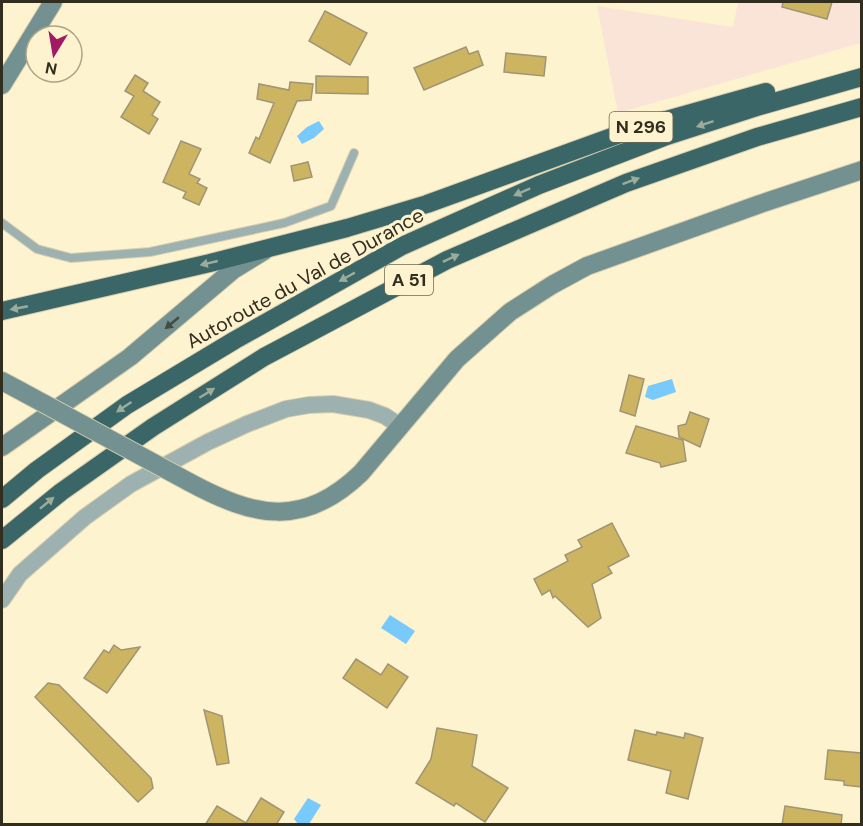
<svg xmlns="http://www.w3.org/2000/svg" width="863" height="826" viewBox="0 0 863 826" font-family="'DM Sans',sans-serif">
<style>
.industrial{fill:#fae4d7}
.water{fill:#78c9fc}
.building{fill:#cdb461;stroke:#9f9574;stroke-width:1.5}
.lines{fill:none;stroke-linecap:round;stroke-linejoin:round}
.lane-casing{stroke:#d9cfaf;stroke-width:10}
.street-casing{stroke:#d9cfaf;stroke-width:18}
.secondary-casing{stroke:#d9cfaf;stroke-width:20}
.highway-casing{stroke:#d9cfaf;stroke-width:20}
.lane{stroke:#9eb1b1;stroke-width:8}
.street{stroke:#9eb1b1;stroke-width:16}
.secondary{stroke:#749191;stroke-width:18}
.highway{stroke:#3b6667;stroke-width:18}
.secondary-bridge-casing{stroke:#d9cfaf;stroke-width:20;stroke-linecap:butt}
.secondary-bridge{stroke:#749191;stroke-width:18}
.oneway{fill:#9cac9b}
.oneway2{fill:#454b41}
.labels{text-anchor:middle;stroke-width:6;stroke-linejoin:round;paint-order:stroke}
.shield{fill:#fef3cf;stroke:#6e6854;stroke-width:1.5}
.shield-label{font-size:18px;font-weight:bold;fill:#312d1f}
.street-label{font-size:20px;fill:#312d1f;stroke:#fef3cf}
</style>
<rect width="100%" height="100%" fill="#fef3cf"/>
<polygon class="industrial" points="738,2 861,2 861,43 618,113 597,6 733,27"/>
<g class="water">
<polygon points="319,121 324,129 314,138 302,144 297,136 307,127"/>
<polygon points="672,379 676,392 653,400 645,397 648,386"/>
<polygon points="390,615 415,631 406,644 381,628"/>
<polygon points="308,798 321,805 309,824 298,824 294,819"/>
</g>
<g class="building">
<polygon points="783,2 832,2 827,19 782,7"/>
<polygon points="325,11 367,33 350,65 309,41"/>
<polygon points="466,47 469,54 478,51 483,65 424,90 414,68"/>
<polygon points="506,53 546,57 544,76 504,72"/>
<polygon points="135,75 148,83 143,91 160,102 152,115 158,119 149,134 121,117 134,96 125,91"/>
<polygon points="316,76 368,77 368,94 316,93"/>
<polygon points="290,82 313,84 311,100 297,101 270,163 249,153 256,137 259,139 274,103 257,99 259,84 289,90"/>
<polygon points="181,141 201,149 189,174 200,179 197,183 207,188 199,205 183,198 186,192 163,182"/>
<polygon points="308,162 312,177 294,181 291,166"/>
<polygon points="629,375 644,379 635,416 620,411"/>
<polygon points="690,412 709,419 700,447 679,437 678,426 686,424"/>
<polygon points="636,426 683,440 686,461 661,467 660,463 626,453"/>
<polygon points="612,523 629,556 608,567 612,573 592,584 601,618 588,627 555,596 553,598 550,590 542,595 534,579 568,561 565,555 582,547 578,540"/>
<polygon points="114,645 121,650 140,647 107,693 84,678 104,650 109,653"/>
<polygon points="356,659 381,675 388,664 408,677 387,708 343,678"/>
<polygon points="48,683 59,685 151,778 153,788 138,802 35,697"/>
<polygon points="204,710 222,716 229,763 217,765"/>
<polygon points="437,728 477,735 472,766 508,788 485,822 456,803 454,806 416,783 431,759"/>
<polygon points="635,730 656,735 657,732 684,738 685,733 703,738 688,799 666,793 671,771 628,760"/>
<polygon points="828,750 861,753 861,787 844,785 844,781 825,779"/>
<polygon points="261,798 284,812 276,825 205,825 217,806 246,823"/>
<polygon points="785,806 842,815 841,825 782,825"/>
</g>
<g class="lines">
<defs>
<polyline id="lane" points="2,223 37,249 71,258 150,252 284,223 331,206 354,153"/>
<polyline id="street" points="2,600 20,574 85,517 131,484 208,442 247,424 286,409 309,405 333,404 369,410 385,416 400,426"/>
<g id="secondary">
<polyline points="2,85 53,2"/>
<polyline points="2,381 17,389"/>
<polyline points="2,447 130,357 233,270 264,251"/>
<path d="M189,482C254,517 303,529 361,473L457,359L510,312L552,285L587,266L760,204L862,170"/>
</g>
<g id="highway">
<polyline points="2,311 210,263 347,228 427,204 631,130 766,92"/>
<polyline points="2,499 37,470 127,405 235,340 402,246 539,185 664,137 760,106 862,77"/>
<polyline points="2,540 61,492 153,427 264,357 447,260 626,183 757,137 862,107"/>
</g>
</defs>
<use href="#lane" class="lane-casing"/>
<use href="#street" class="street-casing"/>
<use href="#secondary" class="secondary-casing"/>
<use href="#highway" class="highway-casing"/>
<use href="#lane" class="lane"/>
<use href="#street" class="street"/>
<use href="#secondary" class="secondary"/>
<use href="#highway" class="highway"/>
<defs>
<polyline id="secondary-bridge" points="17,389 189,482"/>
</defs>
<use href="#secondary-bridge" class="secondary-bridge-casing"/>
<use href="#secondary-bridge" class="secondary-bridge"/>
</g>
<defs><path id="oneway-solid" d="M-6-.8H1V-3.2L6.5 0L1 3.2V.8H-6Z" transform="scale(1.5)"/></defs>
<g class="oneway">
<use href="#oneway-solid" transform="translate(705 124) rotate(162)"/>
<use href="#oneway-solid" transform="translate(631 181) rotate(-20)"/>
<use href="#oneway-solid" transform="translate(522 192) rotate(156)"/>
<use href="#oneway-solid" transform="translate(451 258) rotate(-25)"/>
<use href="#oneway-solid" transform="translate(209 263) rotate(167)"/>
<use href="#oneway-solid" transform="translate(347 277) rotate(151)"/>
<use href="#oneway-solid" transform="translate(19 308) rotate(169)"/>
<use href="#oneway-solid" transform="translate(207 393) rotate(-32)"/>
<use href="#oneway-solid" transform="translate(124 407) rotate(146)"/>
<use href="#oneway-solid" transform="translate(47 503) rotate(-39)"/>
</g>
<use class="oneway2" href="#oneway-solid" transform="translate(172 323) rotate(140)"/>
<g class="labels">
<g class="shield">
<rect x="609.5" y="112" width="63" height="30" rx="4.5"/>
<rect x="385" y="265" width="48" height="30" rx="4.5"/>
</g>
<g class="shield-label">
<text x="641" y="133">N 296</text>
<text x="409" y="286">A 51</text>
</g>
<g class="street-label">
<text transform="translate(305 278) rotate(-29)" y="7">Autoroute du Val de Durance</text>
</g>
</g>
<rect width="863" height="826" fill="none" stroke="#312d1f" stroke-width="6"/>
<g transform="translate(54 54) rotate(191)"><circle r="28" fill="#fef3cf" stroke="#aca489" stroke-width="1.5"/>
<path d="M0-4.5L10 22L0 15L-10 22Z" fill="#a21964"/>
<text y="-9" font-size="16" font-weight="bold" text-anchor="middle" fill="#312d1f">N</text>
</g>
</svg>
